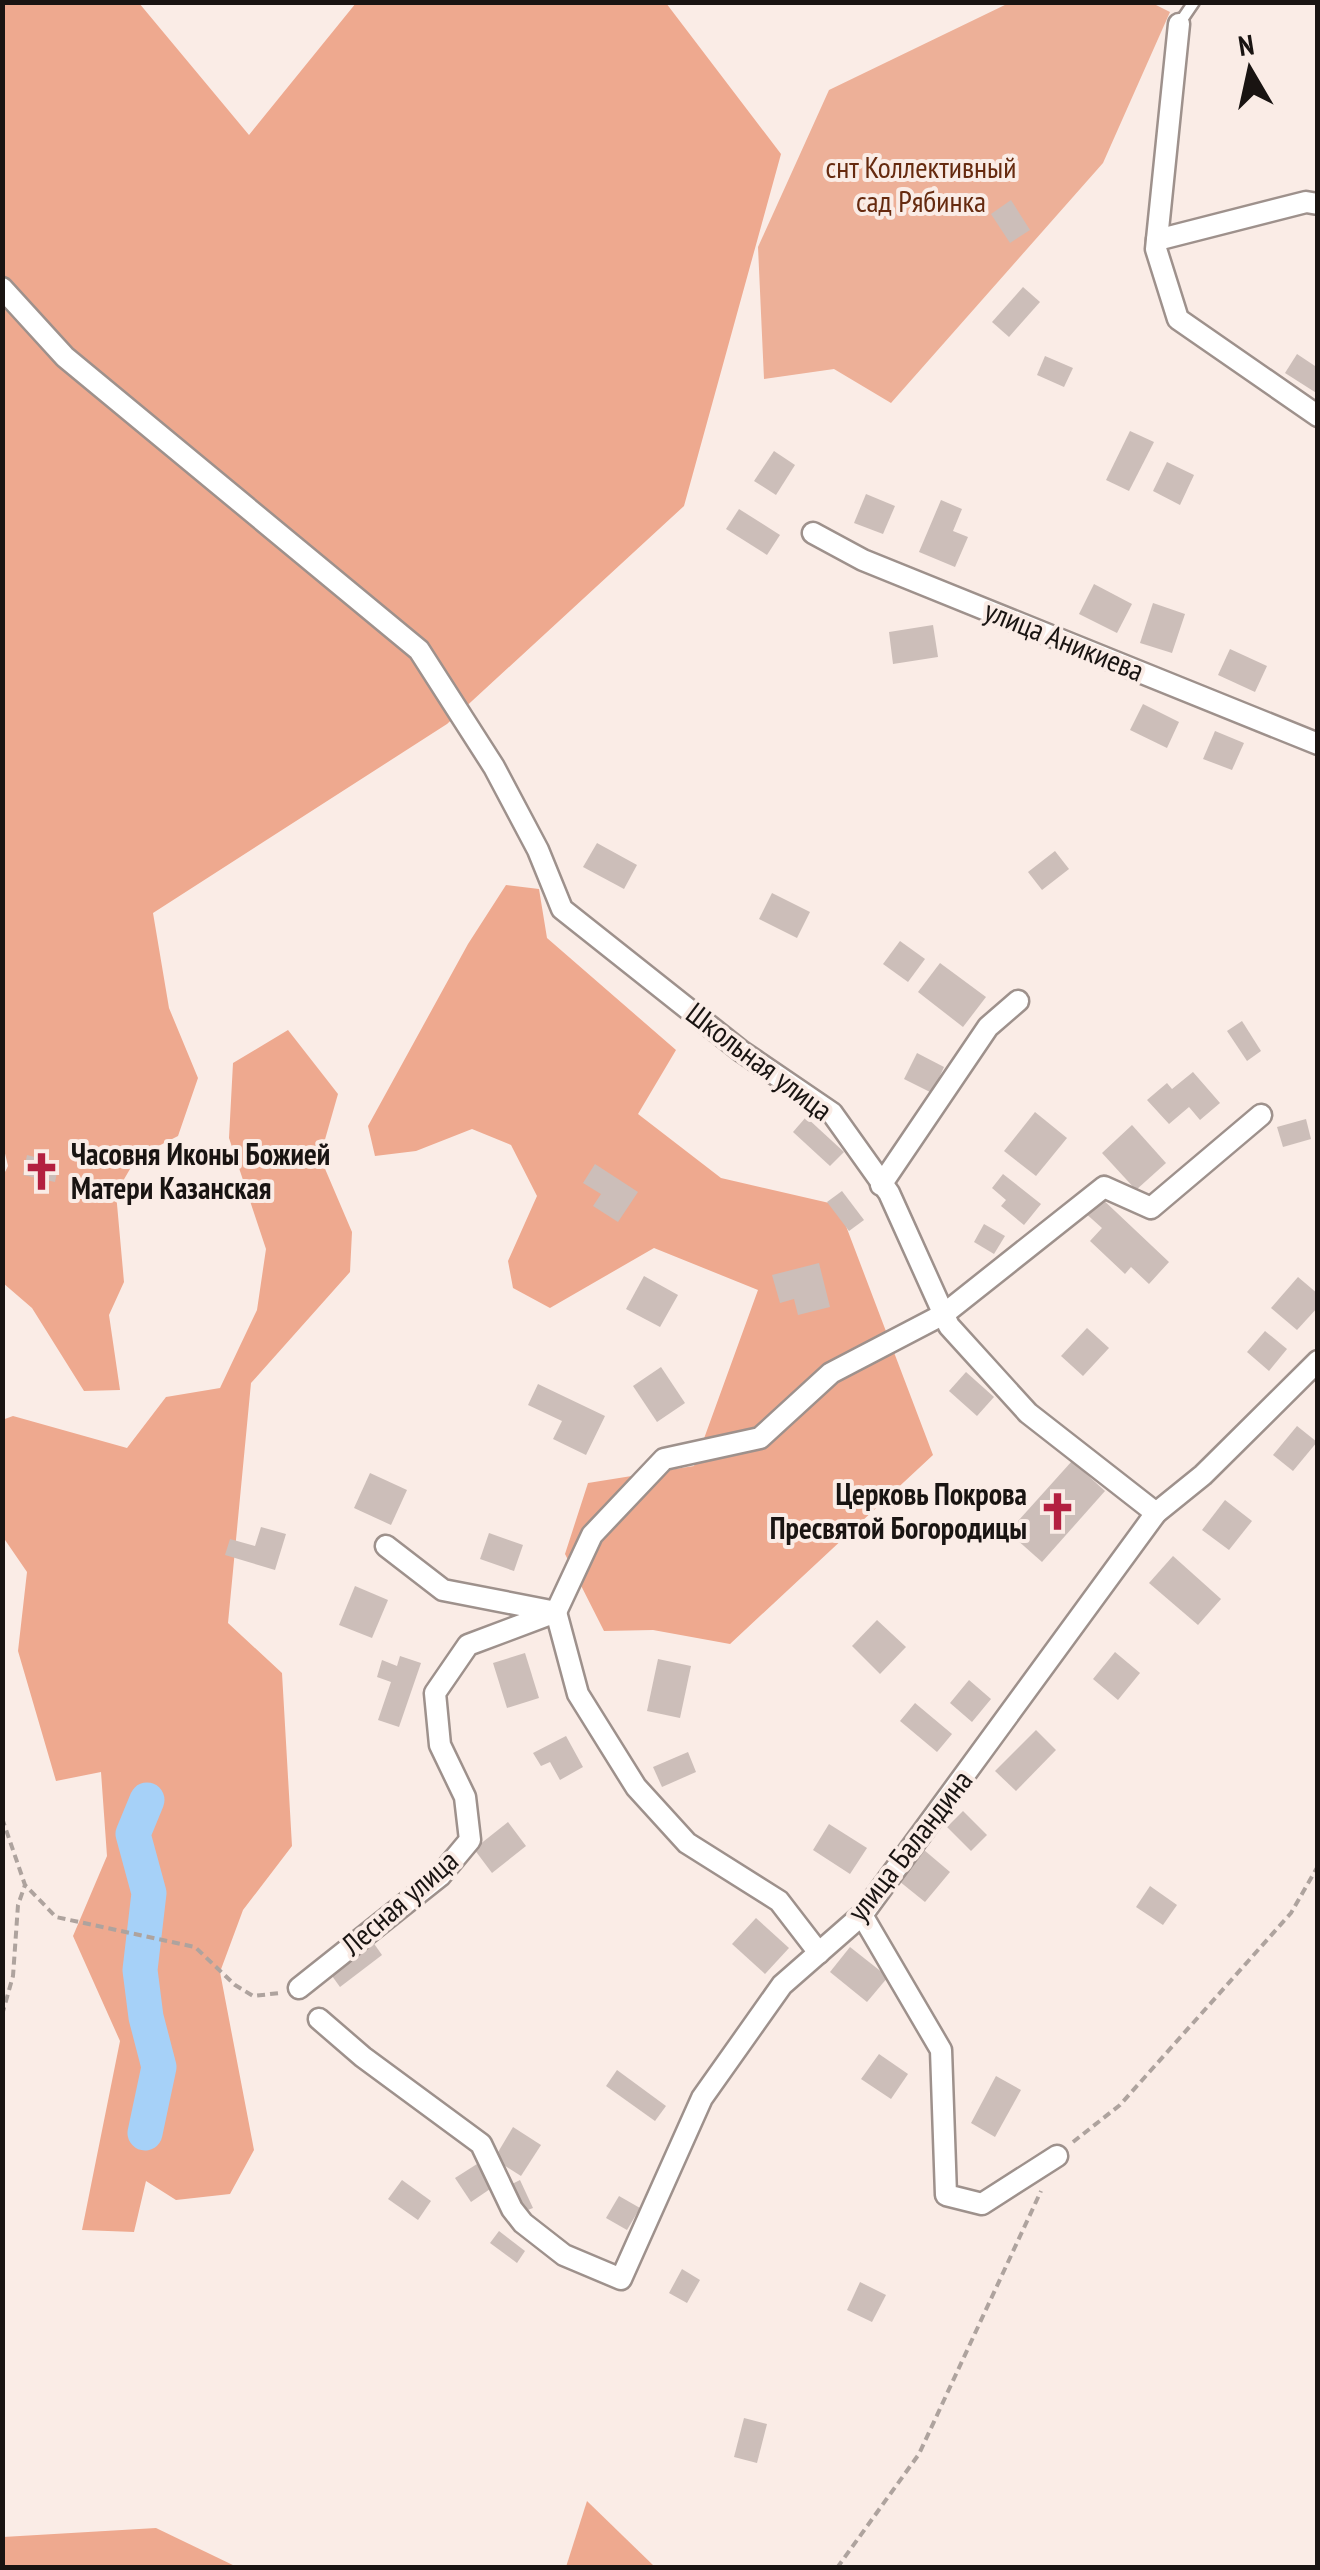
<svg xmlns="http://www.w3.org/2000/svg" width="1320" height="2570" viewBox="0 0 1320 2570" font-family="'PT Sans Narrow',sans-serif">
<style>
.green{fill:#edb098}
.forest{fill:#eea98f}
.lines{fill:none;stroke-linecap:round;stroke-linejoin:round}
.river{stroke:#a6d1f8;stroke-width:35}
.building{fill:#ccbeb9}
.service-casing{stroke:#9e918c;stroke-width:15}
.minor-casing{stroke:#9e918c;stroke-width:25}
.path{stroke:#aea39e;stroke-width:4;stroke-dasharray:8 5;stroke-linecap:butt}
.service{stroke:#fff;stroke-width:10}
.minor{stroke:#fff;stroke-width:20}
.labels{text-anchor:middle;stroke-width:8;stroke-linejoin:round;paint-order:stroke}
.park-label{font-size:30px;fill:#662a0f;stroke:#faece6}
.street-label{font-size:30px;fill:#191412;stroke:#faece6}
.poi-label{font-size:30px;font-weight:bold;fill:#191412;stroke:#faece6;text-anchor:start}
</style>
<rect width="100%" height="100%" fill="#faece6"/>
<polygon class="green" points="1009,3 1152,3 1170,12 1103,163 891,403 834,369 764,379 758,247 829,90"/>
<g class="forest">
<polygon points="2,3 139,3 249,135 356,3 666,3 781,154 684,506 447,724 153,913 169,1008 198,1078 178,1136 137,1157 116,1193 124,1282 109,1315 120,1390 84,1391 32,1308 3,1283 2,1178 8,1166 2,1141"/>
<polygon points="506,885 539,889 547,938 676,1050 638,1114 721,1178 838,1205 933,1455 730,1644 653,1630 604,1631 565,1554 588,1483 694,1466 758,1290 654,1248 550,1308 513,1288 508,1261 537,1196 511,1145 472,1129 416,1151 375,1156 368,1126 468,944"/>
<polygon points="288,1030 338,1094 320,1157 352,1232 350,1272 251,1383 228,1623 282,1673 292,1846 243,1910 220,1972 254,2150 230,2194 176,2200 146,2181 134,2232 82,2230 120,2041 73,1936 107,1856 101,1772 56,1781 18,1651 27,1572 3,1537 2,1420 13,1416 127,1448 166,1397 220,1388 257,1310 266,1249 229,1138 233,1063"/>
<polygon points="587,2501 655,2567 566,2567"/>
<polygon points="156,2528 237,2567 3,2567 3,2537"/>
</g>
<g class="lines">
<polyline class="river" points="145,2133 159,2067 146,2017 140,1970 149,1893 133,1834 147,1800"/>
</g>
<g class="building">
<polygon points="1011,200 1030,230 1010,243 991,214"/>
<polygon points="1023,287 1040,302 1009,337 992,322"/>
<polygon points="1297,354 1318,368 1318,394 1285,373"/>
<polygon points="1045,356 1073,368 1064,387 1037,375"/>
<polygon points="1130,431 1154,442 1129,491 1106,480"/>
<polygon points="774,451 795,465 776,495 754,481"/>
<polygon points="1167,462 1194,475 1180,505 1153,491"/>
<polygon points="866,494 895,506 883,534 854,523"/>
<polygon points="941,500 962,509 953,531 968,537 955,567 919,552"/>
<polygon points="739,509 780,535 767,555 726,529"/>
<polygon points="1094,584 1132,604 1117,633 1079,614"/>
<polygon points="1153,603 1185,614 1172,653 1140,643"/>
<polygon points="933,625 938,657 893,664 889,632"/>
<polygon points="1230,649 1267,666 1255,692 1218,675"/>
<polygon points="1143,704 1179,722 1167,748 1130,730"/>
<polygon points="1215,731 1244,743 1232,770 1203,759"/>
<polygon points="597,843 637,865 624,889 583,867"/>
<polygon points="1055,851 1069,869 1042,890 1028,872"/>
<polygon points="772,893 810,912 797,938 759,919"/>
<polygon points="900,941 925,959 908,982 883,964"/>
<polygon points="940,963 986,997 963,1027 918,992"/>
<polygon points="1242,1021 1261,1051 1247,1061 1227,1031"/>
<polygon points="917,1053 944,1067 932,1093 904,1079"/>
<polygon points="1193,1072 1220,1103 1200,1120 1189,1107 1169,1124 1147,1100 1167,1083 1172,1089"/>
<polygon points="1035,1112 1067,1138 1036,1176 1004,1151"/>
<polygon points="806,1117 844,1152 830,1166 793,1132"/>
<polygon points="1306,1119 1311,1139 1283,1147 1277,1127"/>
<polygon points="1132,1125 1166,1163 1136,1190 1102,1153"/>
<polygon points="27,1155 55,1162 54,1167 58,1168 55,1182 23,1175"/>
<polygon points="595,1164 638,1192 618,1222 593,1206 601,1194 583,1183"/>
<polygon points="1003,1174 1041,1204 1024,1225 1001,1206 1006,1200 992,1188"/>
<polygon points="842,1191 864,1220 849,1231 827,1202"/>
<polygon points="1098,1195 1169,1262 1149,1284 1131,1267 1125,1274 1090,1241 1102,1228 1083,1211"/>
<polygon points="984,1224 1005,1236 994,1254 974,1242"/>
<polygon points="819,1263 830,1307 798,1315 794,1299 780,1303 772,1275"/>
<polygon points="644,1276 678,1295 660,1327 626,1309"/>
<polygon points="1298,1277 1318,1294 1318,1307 1297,1330 1271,1308"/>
<polygon points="1087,1328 1109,1348 1083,1376 1061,1356"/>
<polygon points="1265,1331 1287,1349 1269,1371 1247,1352"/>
<polygon points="661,1367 685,1403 657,1422 633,1386"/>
<polygon points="966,1372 994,1397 977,1416 949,1391"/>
<polygon points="538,1384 605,1416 586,1455 553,1439 562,1421 528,1405"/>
<polygon points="1297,1426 1317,1442 1293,1471 1273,1455"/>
<polygon points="1072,1461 1105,1491 1042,1562 1008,1532"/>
<polygon points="370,1473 407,1490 391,1525 354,1508"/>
<polygon points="1225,1500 1252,1521 1229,1550 1202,1530"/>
<polygon points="261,1527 286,1534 275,1570 225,1555 230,1539 255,1546"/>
<polygon points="489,1533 523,1545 514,1571 480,1559"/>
<polygon points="1173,1556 1221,1599 1198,1625 1149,1583"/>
<polygon points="355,1586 388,1600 372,1638 339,1625"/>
<polygon points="877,1620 906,1647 880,1674 852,1646"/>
<polygon points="1115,1652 1140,1673 1118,1700 1093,1679"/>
<polygon points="525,1653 539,1698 507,1708 493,1663"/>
<polygon points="400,1656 421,1663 399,1727 378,1720 391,1682 377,1677 382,1660 397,1666"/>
<polygon points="658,1659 691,1666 680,1718 647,1711"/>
<polygon points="969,1680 991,1699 972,1722 950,1703"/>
<polygon points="915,1703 952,1734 937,1752 900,1721"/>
<polygon points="1036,1730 1056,1750 1016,1791 995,1771"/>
<polygon points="566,1736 583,1767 560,1780 550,1762 541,1766 533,1753"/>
<polygon points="688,1752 696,1772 662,1787 653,1767"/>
<polygon points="963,1811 987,1835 971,1851 947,1827"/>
<polygon points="508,1822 526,1846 492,1873 474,1849"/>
<polygon points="829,1824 867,1848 850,1874 813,1850"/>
<polygon points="924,1850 950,1872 925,1902 899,1881"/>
<polygon points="1150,1886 1177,1905 1163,1925 1136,1907"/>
<polygon points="756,1918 789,1948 765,1974 732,1944"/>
<polygon points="370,1938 382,1955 340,1987 327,1969"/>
<polygon points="850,1947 888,1977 867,2002 830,1972"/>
<polygon points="879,2054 908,2074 891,2099 861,2079"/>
<polygon points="617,2070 666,2106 655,2121 606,2086"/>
<polygon points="996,2076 1021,2090 995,2137 971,2123"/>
<polygon points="513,2127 541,2145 521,2176 494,2159"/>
<polygon points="477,2164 493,2187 471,2202 455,2178"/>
<polygon points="402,2180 431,2201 418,2220 388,2199"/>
<polygon points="520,2180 533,2208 520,2213 508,2186"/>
<polygon points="619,2196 640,2208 627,2230 606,2218"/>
<polygon points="499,2231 525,2251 517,2263 490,2243"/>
<polygon points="682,2269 700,2280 687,2303 669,2293"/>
<polygon points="860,2282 886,2295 872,2322 847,2310"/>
<polygon points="744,2418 767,2424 757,2463 734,2457"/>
</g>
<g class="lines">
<defs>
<polyline id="service" points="1179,24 1194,2"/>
<g id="minor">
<polyline points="1179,24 1156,249 1178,319 1318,416"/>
<polyline points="1157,240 1306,202 1318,204"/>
<polyline points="2,288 65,357 419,650 494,767 538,850 562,909 741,1051 832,1113 889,1193 949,1326 1028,1413 1156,1513"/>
<polyline points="813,533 863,560 1318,744"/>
<polyline points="881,1185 988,1027 1018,1001"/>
<polyline points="386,1546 443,1590 556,1612 578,1694 636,1787 687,1843 779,1901 819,1953"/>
<polyline points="862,1915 941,2050 946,2195 982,2204 1057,2156"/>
<polyline points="299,1988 440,1876 470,1840 465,1797 440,1745 435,1693 468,1645 556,1612 592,1535 664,1459 760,1438 831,1373 944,1314 1104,1187 1151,1208 1261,1115"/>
<polyline points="319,2019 363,2057 481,2144 512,2209 523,2223 564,2255 621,2279 702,2098 782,1985 862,1915 1156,1513 1203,1475 1318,1361"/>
</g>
</defs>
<use href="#service" class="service-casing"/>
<use href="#minor" class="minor-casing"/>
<g class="path">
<polyline points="2,1818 25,1885 56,1917 195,1947 235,1985 253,1996 280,1993"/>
<polyline points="2,2015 13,1976 18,1905 25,1885"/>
<polyline points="1073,2142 1120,2105 1291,1913 1318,1866"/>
<polyline points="837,2568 919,2454 1041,2191"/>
</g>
<use href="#service" class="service"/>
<use href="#minor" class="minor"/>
</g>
<defs>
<symbol id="church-bare" viewBox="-9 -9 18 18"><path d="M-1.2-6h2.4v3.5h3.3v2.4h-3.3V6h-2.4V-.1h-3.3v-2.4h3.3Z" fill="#b32040" stroke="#faece6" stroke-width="2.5" paint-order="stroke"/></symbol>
</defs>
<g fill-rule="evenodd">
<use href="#church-bare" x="14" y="1144" width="55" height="55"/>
<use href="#church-bare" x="1030" y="1484" width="55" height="55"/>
</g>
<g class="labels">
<g class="park-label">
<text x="921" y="178">снт Коллективный<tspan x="921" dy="34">сад Рябинка</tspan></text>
</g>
<g class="street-label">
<text transform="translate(1064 641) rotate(22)" y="10">улица Аникиева</text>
<text transform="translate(759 1062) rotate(37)" y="10">Школьная улица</text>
<text transform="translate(910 1846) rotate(-52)" y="10">улица Баландина</text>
<text transform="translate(400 1903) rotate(-41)" y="10">Лесная улица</text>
</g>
<g class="poi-label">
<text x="71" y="1165">Часовня Иконы Божией<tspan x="71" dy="34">Матери Казанская</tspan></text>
<text x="1027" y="1505" text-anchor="end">Церковь Покрова<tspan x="1027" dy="34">Пресвятой Богородицы</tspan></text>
</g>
</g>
<rect width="1320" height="2570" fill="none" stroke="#191412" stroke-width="10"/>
<g transform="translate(1250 70) rotate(351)" stroke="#faece6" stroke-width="8" paint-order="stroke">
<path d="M0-8L18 38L0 25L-18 38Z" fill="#191412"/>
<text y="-15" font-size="28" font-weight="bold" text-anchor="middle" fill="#191412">N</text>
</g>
</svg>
